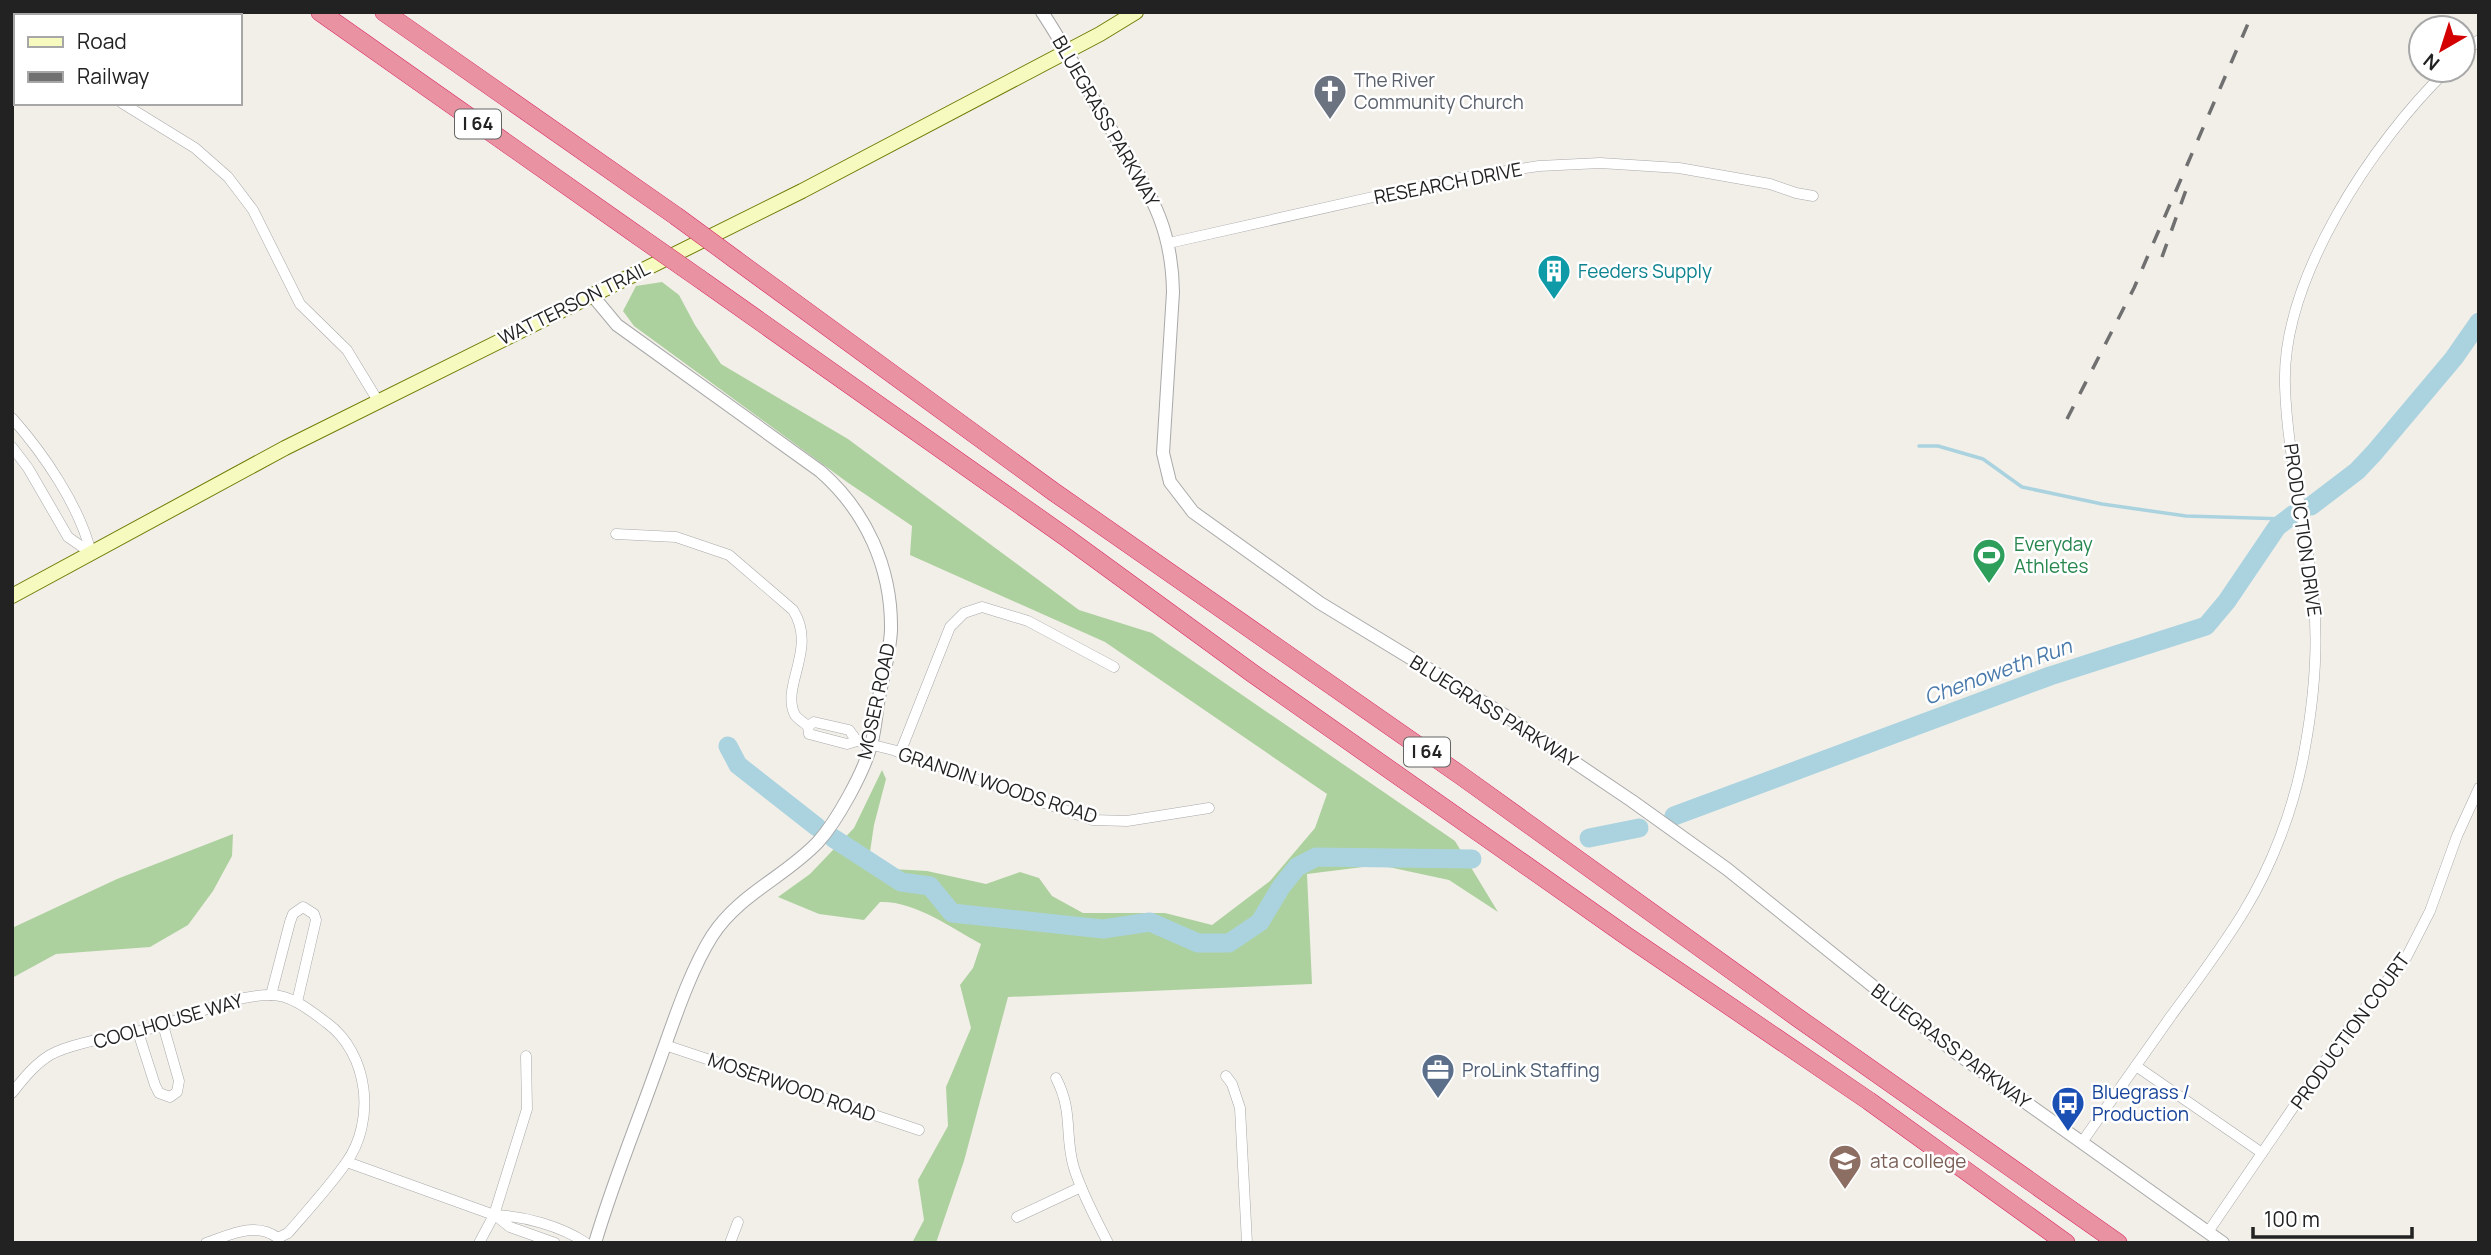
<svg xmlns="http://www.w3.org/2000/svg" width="2491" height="1255" viewBox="0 0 2491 1255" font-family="Manrope,sans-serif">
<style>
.forest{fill:#add19e}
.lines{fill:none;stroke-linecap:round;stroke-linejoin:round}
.stream{stroke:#aad3df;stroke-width:3.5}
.river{stroke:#aad3df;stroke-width:19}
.minor-casing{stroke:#a9a9a9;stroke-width:11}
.tertiary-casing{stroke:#a9a9a9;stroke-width:14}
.secondary-casing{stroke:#707d05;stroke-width:16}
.motorway-casing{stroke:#dc2a67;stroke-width:19}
.minor{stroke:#fff;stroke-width:10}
.tertiary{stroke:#fff;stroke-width:12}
.secondary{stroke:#f7fabf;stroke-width:14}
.motorway{stroke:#e892a2;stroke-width:18}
.rail{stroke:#707070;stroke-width:3.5;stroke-dasharray:14 14;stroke-linecap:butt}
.motorway-bridge-casing{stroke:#dc2a67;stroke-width:19;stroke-linecap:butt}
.motorway-bridge{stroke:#e892a2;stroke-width:18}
.labels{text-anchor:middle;stroke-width:5;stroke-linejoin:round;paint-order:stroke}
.shield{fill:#fff;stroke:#646464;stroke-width:2}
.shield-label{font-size:18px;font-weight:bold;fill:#222}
.worship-label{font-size:19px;fill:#5b616d;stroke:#fff;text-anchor:start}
.street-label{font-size:19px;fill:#222;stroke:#fff}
.culture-label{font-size:19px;fill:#0d838f;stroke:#fff;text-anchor:start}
.leisure-label{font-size:19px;fill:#27864d;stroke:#fff;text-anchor:start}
.service-label{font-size:19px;fill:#4e5e75;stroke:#fff;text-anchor:start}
.transit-label{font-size:19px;fill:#164399;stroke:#fff;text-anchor:start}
.education-label{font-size:19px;fill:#785e54;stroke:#fff;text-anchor:start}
.water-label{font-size:21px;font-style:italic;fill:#4a7aab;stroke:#fff}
</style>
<rect width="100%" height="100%" fill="#f2efe9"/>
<g class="forest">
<path d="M662,282L679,295L695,325L721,364L848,439L1079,610L1152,633L1455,841L1498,912L1449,880L1379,865L1307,874L1312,984L1008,997L964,1161L936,1243H908L913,1241L924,1220L918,1180L948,1126L946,1087L971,1028L960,985L973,968L981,944C950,927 915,901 880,902L864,920L819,914L778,897L810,874L854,828L882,770L886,779L874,825L870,852L893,869L927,871L986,884L1020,872L1039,878L1052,896L1083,913H1165L1212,925L1270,881L1315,828L1327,794L1105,642L910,555L912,526L847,482L634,326L623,311L636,286Z"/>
<polygon points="233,834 232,856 213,891 188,925 150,947 56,954 12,978 12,928 117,879"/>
</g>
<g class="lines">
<polyline class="stream" points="1919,446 1938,446 1983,459 2022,487 2102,504 2186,516 2286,519"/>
<g class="river">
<polyline points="2311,506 2357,471 2374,453 2454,358 2479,322"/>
<polyline points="728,746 738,765 817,827"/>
<polyline points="1674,816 2050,676 2206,626 2227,601 2277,527 2294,514"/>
<polyline points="833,838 901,882 930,886 952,913 1103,929 1150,922 1198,943 1229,943 1260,922 1281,887 1297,867 1316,857 1472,859"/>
<polyline points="1589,838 1639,828"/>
</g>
<defs>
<g id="minor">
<polyline points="12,48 16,50"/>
<polyline points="2463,54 2479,40"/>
<polyline points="122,103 195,148 228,177 253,210 300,304 347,350 378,401"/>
<polyline points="1169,243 1453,179 1539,166 1600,163 1679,168 1770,184 1796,193 1813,196"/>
<path d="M12,418C44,454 80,507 91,553"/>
<polyline points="12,447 28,468 68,537 91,553"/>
<path d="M616,534L676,537L729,555L793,610C818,649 780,686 795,715C798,719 804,723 808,726L809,734L847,744L857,741L893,750L1093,820L1127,821L1209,808"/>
<polyline points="808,726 814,722 849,730 857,741"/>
<polyline points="900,753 950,627 964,613 982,607 1028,621 1114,667"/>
<polyline points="271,995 290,922 293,914 303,907 314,914 316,920 297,1002"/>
<polyline points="138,1032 155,1085 159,1093 170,1097 177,1092 179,1081 163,1025"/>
<polyline points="665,1045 919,1130"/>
<polyline points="2136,1066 2262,1153"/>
<polyline points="1226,1076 1232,1084 1240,1108 1247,1243"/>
<path d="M1056,1078C1074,1113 1064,1136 1074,1168C1082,1194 1096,1219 1108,1243"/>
<path d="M12,1093C23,1079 35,1064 50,1055C73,1042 125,1035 153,1028C193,1017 229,995 271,995C292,995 311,1011 327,1023C369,1054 376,1121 346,1163C329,1187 308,1210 288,1233L278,1238C255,1221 230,1235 206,1243"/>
<path d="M2082,1142C2112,1100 2141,1058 2171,1016C2196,982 2221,949 2243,913C2272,866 2294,808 2304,753C2314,700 2319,646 2313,593C2306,524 2287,455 2285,386C2281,279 2373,142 2447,70"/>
<path d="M347,1162L494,1215C524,1216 561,1226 586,1243"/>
<polyline points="495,1215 510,1227 555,1243"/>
<polyline points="1017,1217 1081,1187"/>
<polyline points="2208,1232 2340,1039 2407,956 2430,911 2457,836 2479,788"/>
<polyline points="479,1243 494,1215 527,1109 526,1056"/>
<polyline points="730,1243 738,1222"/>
</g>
<g id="tertiary">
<path d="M1042,12C1066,48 1086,87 1108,124C1143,185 1172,217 1173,292L1163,453L1170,482L1193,512L1320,603L1509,718L1632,801L1727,869L1955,1052L2223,1243"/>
<path d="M592,295L617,325L820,471C866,511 892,568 891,630C890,654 882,679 878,703C876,717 875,731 871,745C864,772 837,821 818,842C785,877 739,894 712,936C688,974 671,1030 655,1073C635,1129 612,1185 595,1243"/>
</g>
<polyline id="secondary" points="12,596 285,448 802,191 1100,34 1136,12"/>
<g id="motorway">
<polyline points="320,12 637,235"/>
<polyline points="384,12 676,216"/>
<polyline points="736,260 1054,492 1463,777 1798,1018 2118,1243"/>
<polyline points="700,279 1067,538 1252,673 1628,937 1869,1101 2066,1243"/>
</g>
</defs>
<use href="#minor" class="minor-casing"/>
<use href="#tertiary" class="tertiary-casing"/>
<use href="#secondary" class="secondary-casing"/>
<use href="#motorway" class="motorway-casing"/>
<use href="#minor" class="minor"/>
<use href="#tertiary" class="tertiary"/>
<use href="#secondary" class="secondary"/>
<use href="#motorway" class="motorway"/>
<g class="rail">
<polyline points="2162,257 2186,190"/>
<polyline points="2067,419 2134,288 2253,12"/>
</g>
<defs>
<g id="motorway-bridge">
<polyline points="676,216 736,260"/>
<polyline points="637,235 700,279"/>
</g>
</defs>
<use href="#motorway-bridge" class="motorway-bridge-casing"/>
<use href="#motorway-bridge" class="motorway-bridge"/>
</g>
<defs>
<symbol id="church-pin" viewBox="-11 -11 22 30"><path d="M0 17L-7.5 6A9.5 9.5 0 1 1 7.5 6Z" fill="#6b7280" stroke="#fff"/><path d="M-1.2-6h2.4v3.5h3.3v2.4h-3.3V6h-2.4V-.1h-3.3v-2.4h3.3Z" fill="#fff"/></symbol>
<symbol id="building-pin" viewBox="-11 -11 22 30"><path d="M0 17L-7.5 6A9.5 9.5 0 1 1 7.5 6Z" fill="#0f9aa8" stroke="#fff"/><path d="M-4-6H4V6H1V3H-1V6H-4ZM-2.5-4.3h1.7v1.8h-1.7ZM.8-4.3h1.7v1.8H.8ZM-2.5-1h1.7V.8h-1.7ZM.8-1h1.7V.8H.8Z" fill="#fff"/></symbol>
<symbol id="stadium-pin" viewBox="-11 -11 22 30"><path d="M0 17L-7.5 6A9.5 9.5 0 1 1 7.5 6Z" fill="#2e9e5b" stroke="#fff"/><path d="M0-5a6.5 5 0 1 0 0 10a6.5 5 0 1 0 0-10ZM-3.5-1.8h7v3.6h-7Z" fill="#fff"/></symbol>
<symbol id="office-pin" viewBox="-11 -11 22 30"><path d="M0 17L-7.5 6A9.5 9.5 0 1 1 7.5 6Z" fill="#5c6f8a" stroke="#fff"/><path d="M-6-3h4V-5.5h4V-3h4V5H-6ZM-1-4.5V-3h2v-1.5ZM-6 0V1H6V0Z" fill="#fff"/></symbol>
<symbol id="bus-pin" viewBox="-11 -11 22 30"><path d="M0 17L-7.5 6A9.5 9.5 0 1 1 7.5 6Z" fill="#1a4fb4" stroke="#fff"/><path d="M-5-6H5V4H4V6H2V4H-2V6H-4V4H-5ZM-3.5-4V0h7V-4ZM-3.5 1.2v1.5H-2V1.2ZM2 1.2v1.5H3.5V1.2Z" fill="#fff"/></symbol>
<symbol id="university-pin" viewBox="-11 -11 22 30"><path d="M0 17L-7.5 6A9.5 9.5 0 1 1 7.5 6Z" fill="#8d6e63" stroke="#fff"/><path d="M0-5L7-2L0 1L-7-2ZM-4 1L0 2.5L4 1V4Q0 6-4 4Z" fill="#fff"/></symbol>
</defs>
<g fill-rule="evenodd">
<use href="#church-pin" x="1311" y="72" width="38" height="52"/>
<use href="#building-pin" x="1535" y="252" width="38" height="52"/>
<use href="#stadium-pin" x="1970" y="536" width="38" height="52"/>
<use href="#office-pin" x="1419" y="1051" width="38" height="52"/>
<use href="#bus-pin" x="2049" y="1084" width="38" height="52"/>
<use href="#university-pin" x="1826" y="1142" width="38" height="52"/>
</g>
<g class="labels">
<g class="shield">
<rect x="455" y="109.5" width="46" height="29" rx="5"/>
<rect x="1404" y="737.5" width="46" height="29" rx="5"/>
</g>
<g class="shield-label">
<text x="478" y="130">I 64</text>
<text x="1427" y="758">I 64</text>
</g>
<g class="worship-label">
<text x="1354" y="87">The River<tspan x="1354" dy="22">Community Church</tspan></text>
</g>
<g class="street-label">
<text transform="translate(1106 121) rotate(60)" y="7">BLUEGRASS PARKWAY</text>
<text transform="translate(1448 183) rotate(-11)" y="7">RESEARCH DRIVE</text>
<text transform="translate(574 303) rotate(-26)" y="7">WATTERSON TRAIL</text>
<text transform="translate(2303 530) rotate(82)" y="7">PRODUCTION DRIVE</text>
<text transform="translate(876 701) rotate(-78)" y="7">MOSER ROAD</text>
<text transform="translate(1494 711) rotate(32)" y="7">BLUEGRASS PARKWAY</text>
<text transform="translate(998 785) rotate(18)" y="7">GRANDIN WOODS ROAD</text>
<text transform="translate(168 1021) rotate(-16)" y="7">COOLHOUSE WAY</text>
<text transform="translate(2350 1031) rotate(-54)" y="7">PRODUCTION COURT</text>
<text transform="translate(1951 1046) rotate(37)" y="7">BLUEGRASS PARKWAY</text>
<text transform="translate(792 1087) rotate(19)" y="7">MOSERWOOD ROAD</text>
</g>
<g class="culture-label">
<text x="1578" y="278">Feeders Supply</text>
</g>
<g class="leisure-label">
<text x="2014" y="551">Everyday<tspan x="2014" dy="22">Athletes</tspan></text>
</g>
<g class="service-label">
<text x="1462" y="1077">ProLink Staffing</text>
</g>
<g class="transit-label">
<text x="2092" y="1099">Bluegrass /<tspan x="2092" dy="22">Production</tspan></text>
</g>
<g class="education-label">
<text x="1870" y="1168">ata college</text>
</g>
<g class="water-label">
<text transform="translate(1998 672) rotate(-20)" y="7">Chenoweth Run</text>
</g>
</g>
<rect width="2491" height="1255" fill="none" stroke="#222222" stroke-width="28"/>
<rect x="14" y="14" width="228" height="91" fill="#ffffff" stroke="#a7a7a7" stroke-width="2"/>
<rect x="28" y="37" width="35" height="10" fill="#f7fabf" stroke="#a7a7a7" stroke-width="2"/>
<text x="77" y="49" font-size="21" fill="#222222">Road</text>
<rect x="28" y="72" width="35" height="10" fill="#707070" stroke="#a7a7a7" stroke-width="2"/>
<text x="77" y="84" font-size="21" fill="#222222">Railway</text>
<g transform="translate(2442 49) rotate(219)"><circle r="33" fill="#ffffff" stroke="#a7a7a7" stroke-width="2"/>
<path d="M0-5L12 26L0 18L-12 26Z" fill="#d40000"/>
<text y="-10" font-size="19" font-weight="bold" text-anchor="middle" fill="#222222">N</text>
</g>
<path d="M2253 1227v10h159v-10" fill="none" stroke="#222222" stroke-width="3.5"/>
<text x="2264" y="1227" font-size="21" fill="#222222" stroke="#ffffff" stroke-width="5" paint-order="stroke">100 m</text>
</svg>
